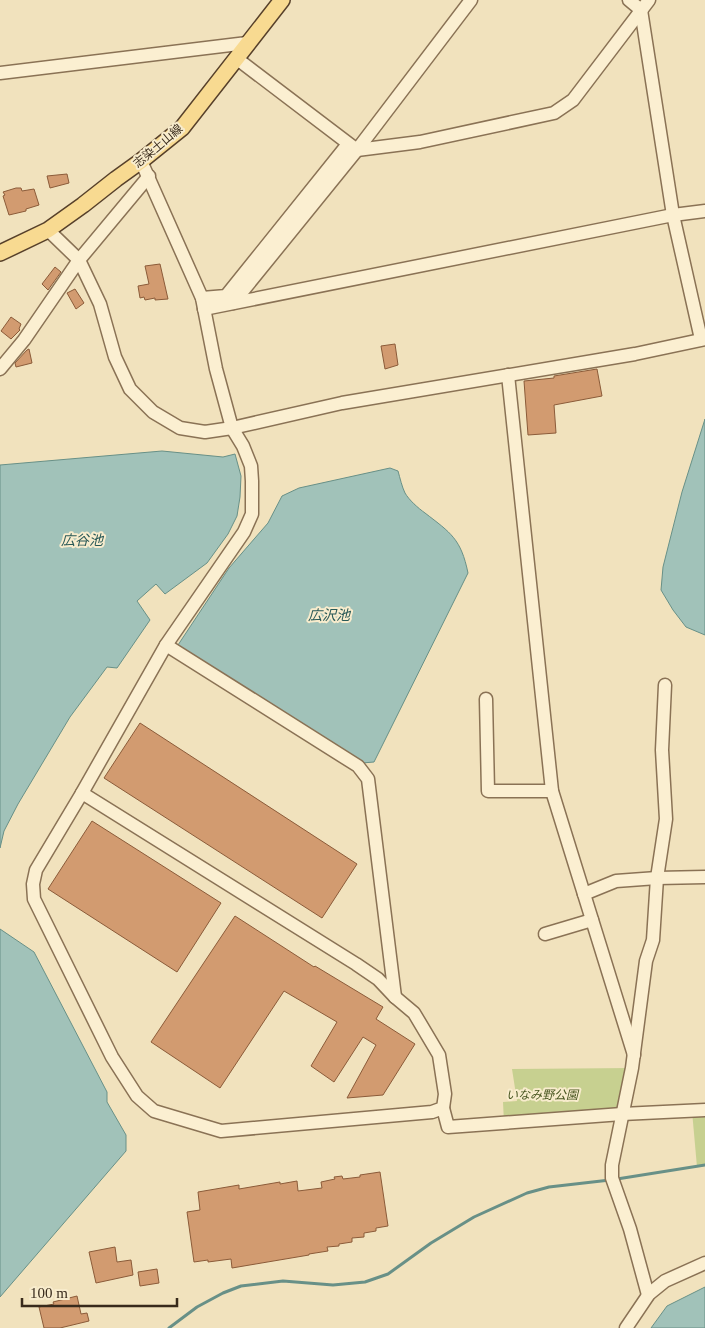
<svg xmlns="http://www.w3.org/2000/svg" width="705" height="1328" viewBox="0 0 705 1328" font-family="'Times New Roman','Noto Sans JP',serif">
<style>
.green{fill:#c7d090}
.water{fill:#a1c2b9;stroke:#689087}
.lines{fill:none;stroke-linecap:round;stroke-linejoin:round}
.stream{stroke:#689087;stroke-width:3}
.building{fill:#d29b70;stroke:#8b5b39}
.minor-casing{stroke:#8a7255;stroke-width:15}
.major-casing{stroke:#57402a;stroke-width:18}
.minor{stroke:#fbefd1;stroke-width:12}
.major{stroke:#f8da91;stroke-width:15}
.labels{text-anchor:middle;stroke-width:4;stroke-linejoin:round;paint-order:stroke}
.street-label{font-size:12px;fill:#382a1b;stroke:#f8eccd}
.park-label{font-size:12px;font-style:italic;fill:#485620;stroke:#f8eccd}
.water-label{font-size:14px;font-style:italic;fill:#295957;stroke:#f8eccd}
</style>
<rect width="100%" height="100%" fill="#f1e2bd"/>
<g class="green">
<polygon points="632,1068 622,1114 504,1123 503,1102 517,1101 512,1069"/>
<polygon points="705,1110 705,1166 697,1167 692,1111"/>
</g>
<g class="water">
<polygon points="705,419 705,635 686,627 673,610 661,590 663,567 682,492"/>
<polygon points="162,451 223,457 235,454 241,476 240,497 237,516 228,534 207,563 165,594 156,584 137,601 150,620 117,668 107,667 70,717 18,804 4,831 0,848 0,465"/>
<path d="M390,468L398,471C400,478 402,487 405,493C409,500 418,508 425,513C451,533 461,539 468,573L374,762L362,763L178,645L229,568L268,523L282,496L299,488Z"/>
<polygon points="0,929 34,952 107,1092 107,1102 126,1135 126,1151 0,1297"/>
<polygon points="705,1287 705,1328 651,1328 667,1306"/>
</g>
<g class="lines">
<g class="stream">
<polyline points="617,1179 705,1165"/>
<polyline points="169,1328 197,1307 223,1293 241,1286 283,1281 333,1285 365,1282 388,1274 431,1243 474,1217 527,1193 549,1187 610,1180"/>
</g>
</g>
<g class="building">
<polygon points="67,174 69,183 50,188 47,176"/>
<polygon points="16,188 21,188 22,191 34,189 39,205 26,209 26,211 9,215 3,196 5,195 3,192"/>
<polygon points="160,264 168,299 155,300 155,298 145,300 144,297 140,298 138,286 149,284 145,266"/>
<polygon points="55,267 61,272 48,290 42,284"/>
<polygon points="75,289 84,303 76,309 67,293"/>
<polygon points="11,317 21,324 19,329 20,330 11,339 1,331"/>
<polygon points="395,344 398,365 385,369 381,346"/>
<polygon points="29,349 32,363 16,367 15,363 27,350"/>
<polygon points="597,369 602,396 554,405 556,433 528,435 524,381 554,378 554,376"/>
<polygon points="140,723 357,864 322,918 104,778"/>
<polygon points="92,821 221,903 177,972 48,889"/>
<polygon points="235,916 314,967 315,966 383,1007 376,1019 415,1044 383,1095 347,1098 376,1045 363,1037 334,1082 311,1066 337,1022 284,991 220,1088 151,1042"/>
<polygon points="380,1172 388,1226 376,1228 376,1231 364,1233 364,1237 352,1238 352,1242 339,1244 339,1246 327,1247 328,1251 309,1254 309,1255 232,1268 231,1259 208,1262 208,1260 194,1262 187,1212 200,1210 198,1192 239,1185 239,1189 280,1182 280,1184 297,1181 298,1191 322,1188 321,1182 335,1179 334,1177 342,1176 343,1179 360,1177 360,1175"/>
<polygon points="115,1247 117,1262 131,1260 133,1275 96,1283 89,1252"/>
<polygon points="157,1269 159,1283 140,1286 138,1272"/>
<polygon points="77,1296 81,1314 87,1313 89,1321 60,1328 44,1328 39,1307 54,1304 53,1302"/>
</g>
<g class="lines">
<defs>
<g id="minor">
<polyline points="629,0 641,10 673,215 701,339"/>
<polyline points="236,58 357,150 420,142 554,113 573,100 649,0"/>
<polyline points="0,73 247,43"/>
<polyline points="48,230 79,260 100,304 115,357 130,389 153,412 180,428 205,432 232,428 342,403 635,354 705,339"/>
<polyline points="202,298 226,296 348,144"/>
<polyline points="233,303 357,150 471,0"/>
<polyline points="204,309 673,215 705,211"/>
<polyline points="0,369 24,340 79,260 149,176"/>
<polyline points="508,375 552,791 634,1055"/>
<polyline points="166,645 358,766 368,779 395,997"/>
<polyline points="486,699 488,791 552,791"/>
<polygon points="82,793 356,964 378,979 395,997 414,1013 439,1055 445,1094 443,1108 432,1112 221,1131 154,1111 137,1096 112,1057 34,899 33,884 36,870"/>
<polyline points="82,793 166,645 244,532 252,514 252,481 251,466 243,446 232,428 216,369 202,298 141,161"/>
<polyline points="584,894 616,881 657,878 705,877"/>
<polyline points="545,934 592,920"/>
<polyline points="443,1108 448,1127 622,1114 705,1110"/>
<polyline points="648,1295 630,1229 612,1178 612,1165 632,1068 646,961 653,940 657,878 666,819 662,750 665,685"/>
<polyline points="626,1328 649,1294 665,1281 705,1263"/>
</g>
<polyline id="major" points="0,253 48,230 83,205 116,179 141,161 182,128 282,0"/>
</defs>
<use href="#minor" class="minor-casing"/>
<use href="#major" class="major-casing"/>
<use href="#minor" class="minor"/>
<use href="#major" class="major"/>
</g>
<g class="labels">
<g class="street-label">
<text transform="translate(158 146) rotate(-40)" y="4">志染土山線</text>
</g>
<g class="park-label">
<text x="542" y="1099">いなみ野公園</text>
</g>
<g class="water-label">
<text x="82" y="545">広谷池</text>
<text x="329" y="620">広沢池</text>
</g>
</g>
<path d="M22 1298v8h155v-8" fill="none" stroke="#382a1b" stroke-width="2.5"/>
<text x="30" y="1298" font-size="15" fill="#382a1b" stroke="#f8eccd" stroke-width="4" paint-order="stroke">100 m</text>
</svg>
